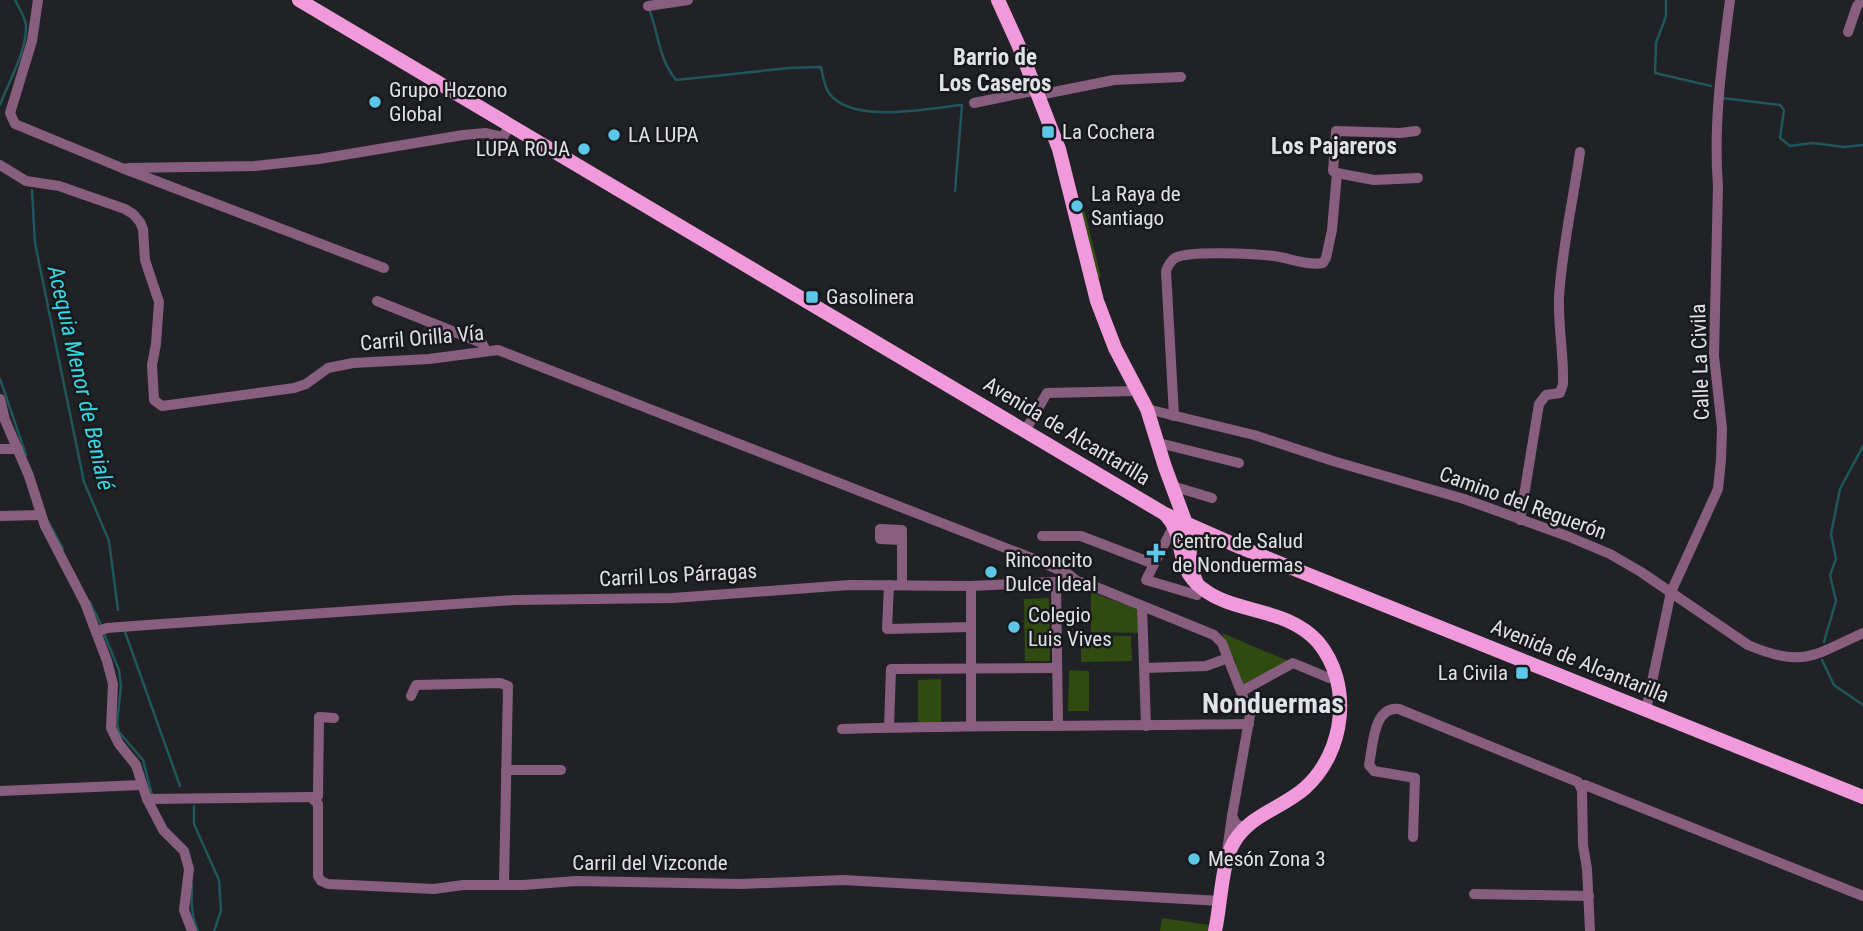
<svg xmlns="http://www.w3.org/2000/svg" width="1863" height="931" viewBox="0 0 1863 931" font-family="'Roboto Condensed',sans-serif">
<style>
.green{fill:#2f4b10}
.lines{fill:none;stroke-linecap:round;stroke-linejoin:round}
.stream{stroke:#1f575b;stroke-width:2.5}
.minor{stroke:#885e7e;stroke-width:10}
.major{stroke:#f099db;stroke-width:14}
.poi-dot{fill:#5dc7e8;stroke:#18191d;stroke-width:2.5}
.labels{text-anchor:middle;stroke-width:5;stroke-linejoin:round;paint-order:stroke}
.poi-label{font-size:21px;fill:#e0e1e4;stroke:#18191d;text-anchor:start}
.street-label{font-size:21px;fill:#e0e1e4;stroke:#18191d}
.neighbourhood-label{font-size:23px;font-weight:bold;fill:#e1e2e7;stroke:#18191d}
.water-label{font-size:23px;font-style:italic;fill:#35d7e2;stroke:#18191d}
.district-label{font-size:28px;font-weight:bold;fill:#e1e2e7;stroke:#18191d}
</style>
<rect width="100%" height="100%" fill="#212226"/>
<g class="green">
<polygon points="1083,205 1101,277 1095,278 1077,206"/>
<polygon points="1091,592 1139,610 1140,633 1091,632"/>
<polygon points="1049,598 1050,661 1025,661 1024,599"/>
<polygon points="1222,633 1293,663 1242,691 1232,668 1236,663"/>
<polygon points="1081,636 1131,636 1132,661 1081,662"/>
<polygon points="1069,670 1089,671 1089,711 1068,711"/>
<polygon points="941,679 941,723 918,724 918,680"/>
<polygon points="1162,918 1209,925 1208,931 1160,931"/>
</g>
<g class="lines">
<g class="stream">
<polyline points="1666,0 1666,16 1656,43 1655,73 1711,86"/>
<path d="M649,9C660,37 657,55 676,80L789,68L821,67C823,76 824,86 829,93C852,125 928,108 962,105L955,191"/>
<polyline points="1722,98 1780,105 1784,110 1780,138 1790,146 1813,143 1844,147 1863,145"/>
<path d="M0,105C9,81 27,51 26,25C25,17 19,8 15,0"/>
<polyline points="32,190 35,243 84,482 109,541 118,610"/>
<polyline points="0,379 26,455"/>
<polyline points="48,521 63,549"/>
<polyline points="90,602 102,627"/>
<polyline points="125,632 180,786"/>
<polyline points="104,634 119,670 121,686 117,723 119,732 143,760 152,795"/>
<polyline points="1824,642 1836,601 1830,575 1836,559 1831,534 1840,489 1863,446"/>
<polyline points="1822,660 1834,685 1863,705"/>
<polyline points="194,806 194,824 219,880 221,911 214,931"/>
<path d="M192,884C191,901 191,915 198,931"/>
</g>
<g class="minor">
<polyline points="38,0 32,41 10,113 15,124 122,168 384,268"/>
<polyline points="648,6 688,0"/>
<polyline points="1848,32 1857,6 1862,0"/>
<polyline points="1039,95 1114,80 1181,77"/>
<polyline points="974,103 1037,90"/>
<polyline points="0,165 26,181 59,186 125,209 133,214 140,222 143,229 145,260 159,302 156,344 152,365 154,400 162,406 294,388 306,384 328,368 353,363 429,359 498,350 1034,559 1068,574 1077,581"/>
<polyline points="128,168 255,166 319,159 463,135 486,133 503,137 510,125"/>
<polyline points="1337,173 1374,180 1418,178"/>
<polyline points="377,301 482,343 486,351"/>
<polyline points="0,399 5,420 29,476 45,526 85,603 107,661 113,684 111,728 119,744 136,765 147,799 163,830 184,851 189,869 184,910 192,931"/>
<path d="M1147,409L1254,435L1333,461L1464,499L1567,536L1610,554L1641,572L1748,645C1802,668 1813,656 1863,633"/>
<path d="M1174,416L1166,271C1168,266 1170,261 1175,258C1190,250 1255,254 1274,256C1290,258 1307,266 1323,263L1326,258L1332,230L1337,173L1333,171L1336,131L1400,133L1416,131"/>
<polyline points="1025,431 1047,393 1137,391"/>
<polyline points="1159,443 1239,463"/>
<polyline points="0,449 18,449"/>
<polyline points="1172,486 1212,498"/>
<polyline points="0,516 41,515"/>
<path d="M1520,520L1539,404L1546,395L1560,393L1563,384C1564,356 1558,327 1559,297C1562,248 1573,201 1580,152"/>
<polyline points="1176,528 1170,533 1146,580 1197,595"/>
<polyline points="1042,536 1081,536 1154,564"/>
<polyline points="901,540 880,539 880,529 902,530 902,585"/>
<polyline points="1056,583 1058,724"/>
<polyline points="889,585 887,629 971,627"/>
<polyline points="1142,606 1146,726"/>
<polyline points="96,632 107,628 147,625 515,600 673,598 849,585 971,586 1077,581 1091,585 1214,635 1222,643 1250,715 1232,816 1236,824 1245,828"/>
<polyline points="1145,668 1206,666 1228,658"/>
<polyline points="1242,691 1293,663 1329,678"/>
<polyline points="411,696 416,685 500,683 508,686 504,884"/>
<path d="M1646,710L1671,592L1718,489L1721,460L1722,428L1714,356L1718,186C1713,125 1722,61 1730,0"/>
<polyline points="971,725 971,586"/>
<polyline points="889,727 891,669 1057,668"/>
<path d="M842,729C978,725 1113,726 1249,724"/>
<polyline points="506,770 561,770"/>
<polyline points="1580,786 1585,785 1863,896"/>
<polyline points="0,791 141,785"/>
<polyline points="147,799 311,797 318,804 318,876 321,881 328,884 434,889 463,885 523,885 576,881 741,884 843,880 1221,901"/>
<polyline points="316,799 318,796 319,717 334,718"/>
<path d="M1413,837L1415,778L1374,771L1369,765C1373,746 1373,706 1399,709L1578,782L1582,790L1583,845L1587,869L1590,931"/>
<polyline points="1227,851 1232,816"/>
<polyline points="1474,894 1589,896"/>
</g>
<g class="major">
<polyline points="299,0 1165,514 1242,548 1863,797"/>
<polyline points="998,0 1018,44 1059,149 1097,301 1115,348 1147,409 1165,467 1191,537 1189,563 1197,584"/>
<path d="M1166,515C1188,539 1172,566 1203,589C1235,614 1287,607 1318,642C1353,684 1345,752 1305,788C1281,809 1251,814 1234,842C1221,864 1221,905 1215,931"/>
</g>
</g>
<g class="poi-dot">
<circle cx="375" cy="102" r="7"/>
<rect x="1041" y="125" width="14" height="14" rx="3.5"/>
<circle cx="614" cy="135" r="7"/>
<circle cx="584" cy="149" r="7"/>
<circle cx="1077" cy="206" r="7"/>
<rect x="805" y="290" width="14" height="14" rx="3.5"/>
<path d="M1152.5 542.5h7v7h7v7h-7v7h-7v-7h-7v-7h7z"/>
<circle cx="991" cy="572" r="7"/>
<circle cx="1014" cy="627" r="7"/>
<rect x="1515" y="666" width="14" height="14" rx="3.5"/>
<circle cx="1194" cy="859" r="7"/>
</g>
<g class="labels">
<g class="poi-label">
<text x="389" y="97">Grupo Hozono<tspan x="389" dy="24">Global</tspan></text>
<text x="1062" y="139">La Cochera</text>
<text x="628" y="142">LA LUPA</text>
<text x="570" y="156" text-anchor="end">LUPA ROJA</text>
<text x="1091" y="201">La Raya de<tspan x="1091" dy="24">Santiago</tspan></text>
<text x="826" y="304">Gasolinera</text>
<text x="1172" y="548">Centro de Salud<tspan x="1172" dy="24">de Nonduermas</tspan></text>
<text x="1005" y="567">Rinconcito<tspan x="1005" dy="24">Dulce Ideal</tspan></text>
<text x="1028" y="622">Colegio<tspan x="1028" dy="24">Luis Vives</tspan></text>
<text x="1508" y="680" text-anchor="end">La Civila</text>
<text x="1208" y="866">Mesón Zona 3</text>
</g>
<g class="street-label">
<text transform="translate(422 338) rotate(-5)" y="7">Carril Orilla Vía</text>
<text transform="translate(1700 362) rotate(-92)" y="7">Calle La Civila</text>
<text transform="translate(1067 431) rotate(31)" y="7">Avenida de Alcantarilla</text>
<text transform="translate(1523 503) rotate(20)" y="7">Camino del Reguerón</text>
<text transform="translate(678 575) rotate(-3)" y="7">Carril Los Párragas</text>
<text transform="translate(1580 661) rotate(22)" y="7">Avenida de Alcantarilla</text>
<text x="650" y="870">Carril del Vizconde</text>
</g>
<g class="neighbourhood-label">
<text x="995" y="65">Barrio de<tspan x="995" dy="26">Los Caseros</tspan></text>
<text x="1334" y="154">Los Pajareros</text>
</g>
<g class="water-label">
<text transform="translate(81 378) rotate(77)" y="8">Acequia Menor de Benialé</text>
</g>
<g class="district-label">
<text x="1273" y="713">Nonduermas</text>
</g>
</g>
</svg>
